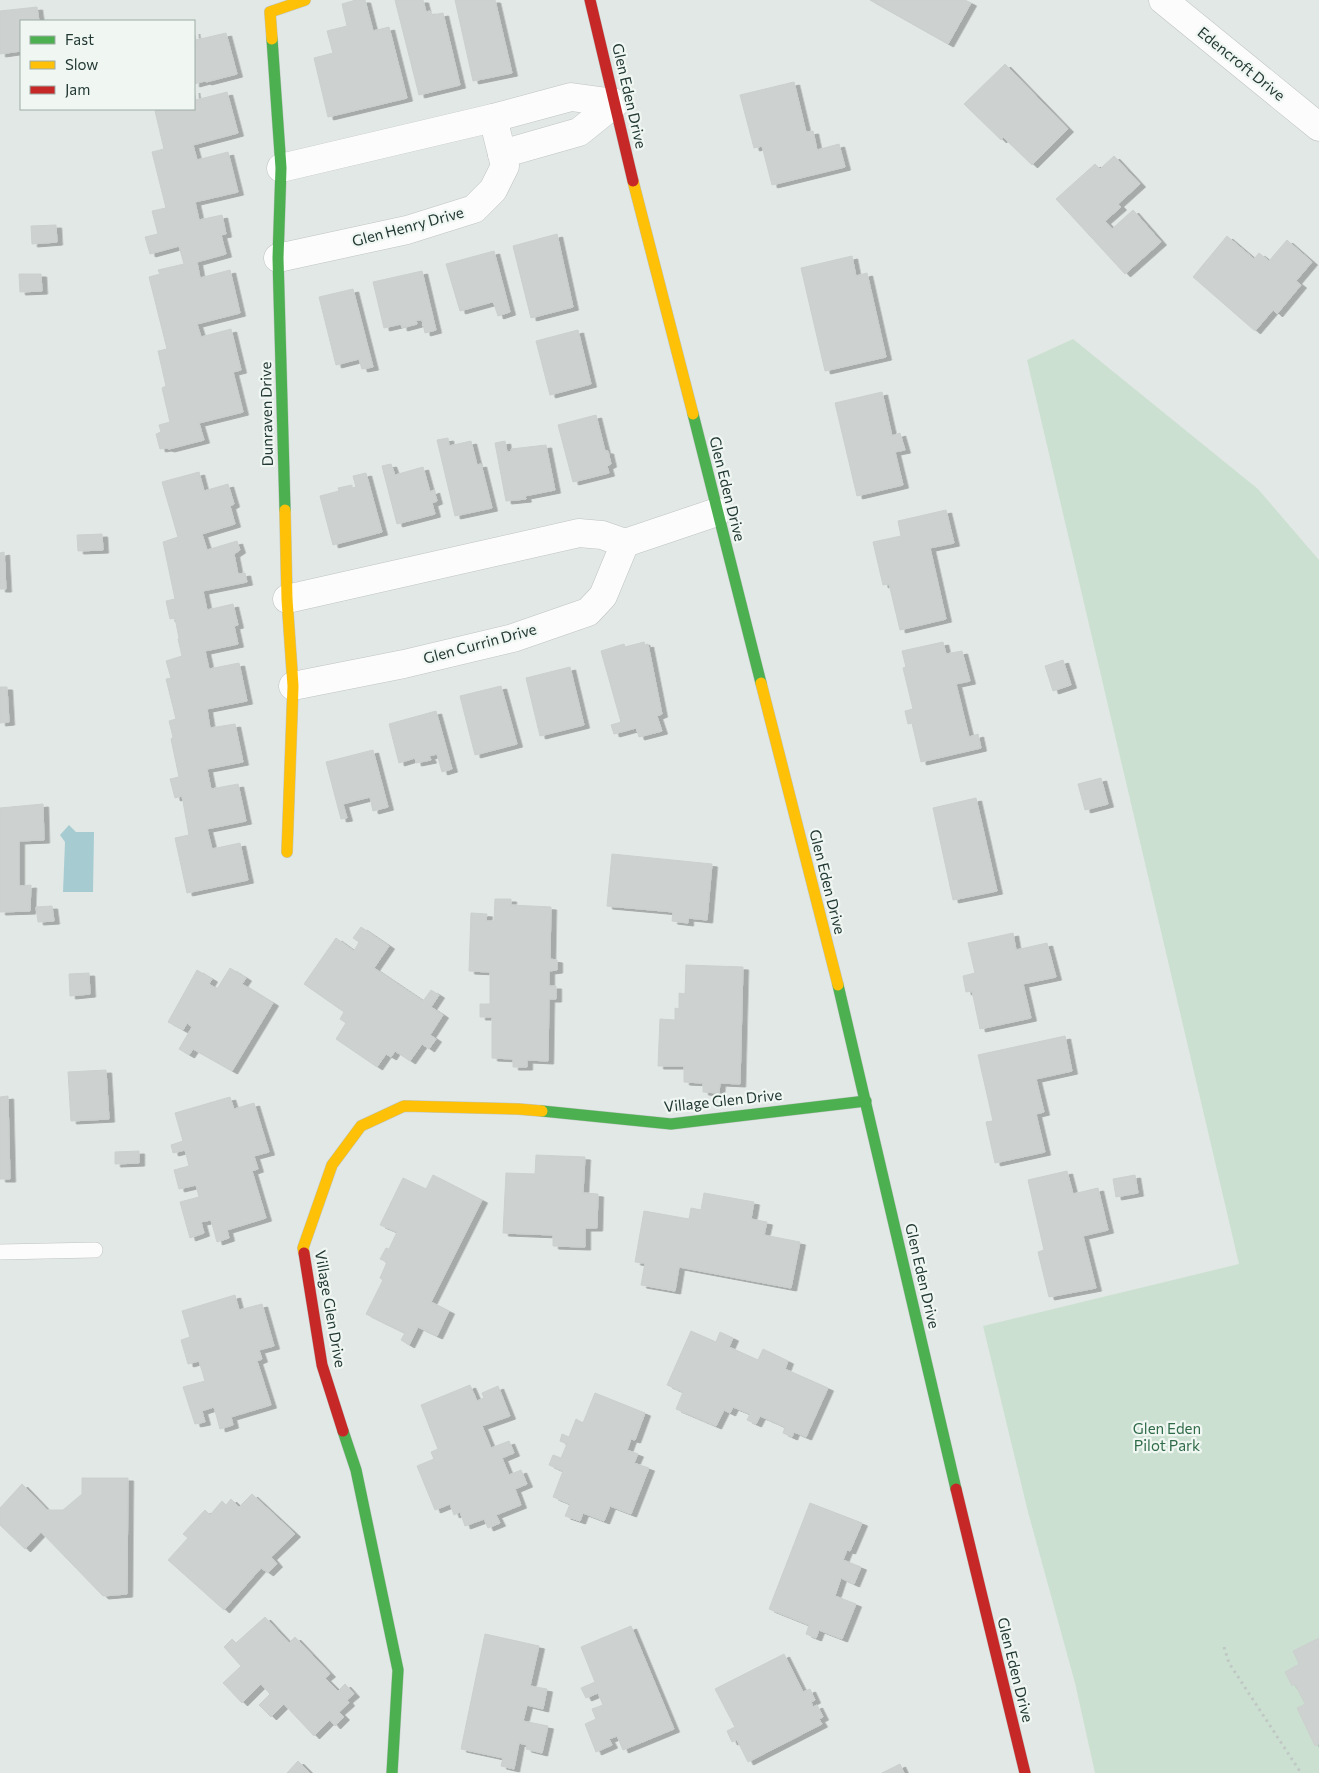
<svg xmlns="http://www.w3.org/2000/svg" width="1319" height="1773" viewBox="0 0 1319 1773" font-family="Commissioner,sans-serif">
<style>
.green{fill:#cce0d2}
.water{fill:#a6ccd2}
.building{fill:#cdd1cf;stroke:#cbd0ce;filter:url(#shadow)}
.lines{fill:none;stroke-linecap:round;stroke-linejoin:round}
.lane-casing{stroke:#bfc4c2;stroke-width:16}
.street-casing{stroke:#bfc4c2;stroke-width:29}
.fast-casing{stroke:#bec5c2;stroke-width:12}
.slow-casing{stroke:#bec5c2;stroke-width:12}
.jam-casing{stroke:#bec5c2;stroke-width:12}
.path{stroke:#bfc8c4;stroke-width:3;stroke-dasharray:2.5 4;stroke-linecap:butt}
.lane{stroke:#fbfcfb;stroke-width:15}
.street{stroke:#fbfcfb;stroke-width:28}
.fast{stroke:#4caf50;stroke-width:11}
.slow{stroke:#ffc107;stroke-width:11}
.jam{stroke:#c62828;stroke-width:11}
.labels{text-anchor:middle;stroke-width:4.5;stroke-linejoin:round;paint-order:stroke}
.street-label{font-size:15px;fill:#223833;stroke:#f0f7f3}
.park-label{font-size:15px;fill:#306b48;stroke:#f0f7f3}
</style>
<defs>
<filter id="shadow"><feDropShadow dx="5.5" dy="3" stdDeviation="0" flood-color="#0004"/></filter>
</defs>
<rect width="100%" height="100%" fill="#e2e8e5"/>
<polygon class="green" points="1073,339 1258,489 1319,560 1319,1773 1095,1773 1075,1683 1028,1512 983,1326 1239,1264 1027,360"/>
<polygon class="water" points="69,825 76,832 94,832 93,892 63,892 65,842 60,835"/>
<g class="building">
<polygon points="356,0 365,0 373,31 389,27 407,98 328,117 314,58 333,53 327,31 347,26 342,4"/>
<polygon points="395,0 423,0 426,12 430,11 432,15 443,13 460,85 419,95"/>
<polygon points="455,0 495,0 512,73 473,81"/>
<polygon points="870,0 965,0 971,3 948,44"/>
<polygon points="37,7 39,21 21,21 21,51 0,54 0,11"/>
<polygon points="194,31 196,40 226,33 237,74 206,82 205,81 194,84"/>
<polygon points="1005,64 1068,129 1032,165 1003,137 1001,140 964,104"/>
<polygon points="794,82 806,132 813,131 817,150 839,144 845,167 772,185 762,146 754,148 740,95"/>
<polygon points="194,90 196,100 227,92 238,133 193,145 197,160 228,152 238,192 195,202 199,220 222,215 226,234 221,235 226,254 197,262 200,278 230,270 240,313 197,324 201,337 231,329 241,370 233,372 243,412 199,423 204,440 169,449 166,448 160,449 156,434 161,432 159,425 170,422 162,388 166,386 158,351 167,349 149,277 160,274 158,270 184,264 179,246 150,254 145,237 158,234 152,211 166,208 152,152 164,149 155,111 159,109 194,109"/>
<polygon points="1114,156 1140,184 1118,204 1121,207 1105,221 1112,229 1133,210 1161,242 1125,274 1056,199 1095,164 1100,169"/>
<polygon points="56,225 57,242 32,244 31,226"/>
<polygon points="557,234 573,307 531,318 513,246"/>
<polygon points="1227,236 1254,259 1259,253 1269,261 1287,240 1312,262 1296,281 1301,285 1277,314 1273,310 1255,331 1193,277"/>
<polygon points="494,251 510,312 498,316 494,304 492,302 460,311 446,264"/>
<polygon points="852,256 856,276 867,273 886,357 825,371 801,268"/>
<polygon points="422,271 436,330 425,333 422,320 416,320 417,324 402,328 401,324 384,328 373,282"/>
<polygon points="19,274 41,274 42,291 20,292"/>
<polygon points="353,289 373,367 362,369 359,359 336,365 319,297"/>
<polygon points="578,330 591,384 550,395 536,341"/>
<polygon points="882,392 892,436 900,433 905,450 895,452 903,485 857,496 835,403"/>
<polygon points="596,415 605,451 608,451 611,464 607,466 609,473 573,482 558,425"/>
<polygon points="448,438 449,446 471,441 477,465 481,464 492,508 455,516 437,440"/>
<polygon points="505,441 507,452 512,451 511,449 546,445 555,490 525,496 526,499 506,501 495,443"/>
<polygon points="391,464 395,475 423,467 430,492 434,490 437,501 432,503 435,514 397,524 382,466"/>
<polygon points="199,472 204,491 228,484 234,504 230,506 235,524 202,534 207,550 237,541 240,550 234,554 238,574 245,573 247,582 203,591 207,610 233,604 238,625 234,626 238,644 205,651 209,669 239,663 247,701 207,709 210,728 235,724 243,762 207,769 211,789 238,784 246,821 207,829 212,849 240,843 248,880 187,893 175,838 189,835 182,796 175,798 170,779 179,777 171,739 173,737 169,721 176,719 166,679 171,678 166,661 182,656 178,639 179,638 175,618 170,619 166,601 175,599 163,542 178,537 162,482"/>
<polygon points="366,473 382,532 333,545 320,496 339,491 338,488 352,485 352,488 356,487 353,476"/>
<polygon points="946,510 954,543 930,548 946,619 900,630 889,584 883,585 873,542 901,536 898,521"/>
<polygon points="102,534 103,550 78,551 77,535"/>
<polygon points="4,552 6,589 0,589 0,553"/>
<polygon points="644,642 645,645 648,644 662,714 657,716 662,731 639,737 636,728 614,734 611,725 621,722 601,651 624,644 625,647"/>
<polygon points="943,642 946,654 962,651 970,681 956,684 969,737 978,734 981,748 921,762 912,723 908,724 905,711 913,709 903,668 906,667 902,651"/>
<polygon points="1063,660 1071,685 1053,691 1045,666"/>
<polygon points="570,667 584,725 540,736 526,678"/>
<polygon points="501,686 517,744 475,755 460,696"/>
<polygon points="0,687 7,687 9,722 0,723"/>
<polygon points="436,711 452,769 442,772 437,754 429,756 431,760 416,763 415,758 399,763 389,724"/>
<polygon points="373,750 388,807 373,811 370,797 343,804 347,818 341,819 326,762"/>
<polygon points="1101,778 1108,804 1085,810 1078,784"/>
<polygon points="976,798 997,891 953,900 933,808"/>
<polygon points="43,804 44,840 19,841 19,886 31,885 30,911 0,912 0,808"/>
<polygon points="612,854 712,864 707,920 688,918 688,923 672,921 673,912 607,906"/>
<polygon points="495,899 511,899 511,905 551,907 550,959 557,960 557,970 549,971 549,986 556,986 556,999 549,999 548,1061 527,1060 527,1067 513,1067 513,1059 492,1058 492,1017 480,1017 480,1004 490,1004 490,972 469,971 471,913 487,914 486,921 494,921"/>
<polygon points="52,906 54,921 38,922 36,907"/>
<polygon points="361,927 389,946 374,968 423,1001 431,990 439,995 431,1007 443,1015 430,1035 436,1039 429,1049 422,1044 410,1061 395,1051 391,1057 386,1054 377,1067 336,1039 346,1023 340,1019 344,1012 304,984 336,938 354,951 359,942 353,938"/>
<polygon points="1013,933 1016,950 1047,943 1056,977 1023,984 1031,1018 980,1029 972,991 966,992 963,976 975,973 968,943"/>
<polygon points="686,965 743,967 740,1084 720,1083 719,1093 703,1092 703,1083 684,1082 684,1066 658,1066 660,1019 675,1020 675,1008 679,1009 679,993 685,994"/>
<polygon points="230,968 246,978 242,984 273,1003 232,1071 193,1049 189,1055 179,1049 192,1027 187,1023 183,1030 168,1022 197,970 212,979 209,984 217,989"/>
<polygon points="89,973 90,994 70,996 69,974"/>
<polygon points="1065,1036 1072,1071 1036,1079 1044,1112 1036,1114 1045,1152 995,1163 986,1122 993,1121 978,1055"/>
<polygon points="106,1070 109,1119 71,1121 68,1072"/>
<polygon points="8,1096 10,1179 0,1179 0,1097"/>
<polygon points="230,1097 234,1109 254,1103 269,1152 254,1156 258,1169 252,1171 266,1218 227,1230 229,1238 217,1242 211,1220 201,1222 204,1233 190,1238 180,1202 199,1197 196,1185 179,1189 174,1170 189,1166 185,1150 173,1153 171,1145 183,1141 175,1113"/>
<polygon points="139,1151 139,1163 115,1164 115,1152"/>
<polygon points="536,1155 585,1157 583,1193 598,1194 597,1228 585,1228 585,1247 553,1246 553,1235 503,1233 506,1173 535,1174"/>
<polygon points="1067,1171 1073,1194 1098,1188 1108,1230 1083,1236 1096,1288 1049,1297 1038,1252 1044,1250 1028,1180"/>
<polygon points="433,1175 482,1200 431,1302 449,1311 437,1336 418,1327 409,1345 401,1340 405,1333 366,1314 383,1280 380,1278 387,1262 380,1259 386,1248 389,1249 397,1232 380,1225 403,1178 426,1189"/>
<polygon points="1135,1175 1138,1193 1116,1197 1113,1179"/>
<polygon points="704,1193 754,1202 751,1219 767,1222 764,1235 800,1242 791,1288 679,1267 675,1291 641,1285 645,1263 635,1262 644,1211 689,1219 691,1208 701,1210"/>
<polygon points="235,1295 239,1310 262,1304 274,1346 259,1350 262,1359 257,1361 271,1405 231,1417 233,1425 220,1429 214,1407 202,1411 205,1422 195,1424 183,1387 205,1381 199,1361 188,1364 181,1340 190,1337 182,1311"/>
<polygon points="691,1331 716,1342 720,1332 733,1338 729,1347 758,1360 763,1349 788,1361 785,1369 828,1388 806,1437 794,1432 792,1437 783,1433 785,1427 760,1416 756,1424 747,1420 750,1414 733,1407 730,1413 724,1410 716,1426 676,1409 683,1392 667,1385"/>
<polygon points="470,1385 477,1401 484,1398 482,1393 498,1386 510,1416 482,1426 491,1448 509,1441 514,1453 502,1458 509,1475 521,1470 527,1484 515,1489 521,1505 496,1515 500,1523 488,1528 484,1519 465,1526 460,1512 454,1515 450,1504 435,1510 417,1466 434,1459 431,1452 438,1449 421,1405"/>
<polygon points="595,1393 645,1413 635,1440 631,1439 627,1450 638,1454 634,1463 649,1468 631,1514 610,1506 604,1521 583,1513 580,1521 565,1516 570,1504 553,1497 563,1471 549,1465 553,1455 561,1458 567,1444 560,1441 562,1434 569,1437 576,1419 583,1423"/>
<polygon points="82,1478 128,1478 127,1594 103,1596 41,1532 25,1549 0,1525 0,1508 22,1484 47,1510 63,1510 82,1494"/>
<polygon points="252,1494 295,1534 271,1557 277,1564 268,1573 261,1568 224,1610 168,1560 188,1538 183,1534 205,1510 210,1515 222,1501 226,1505 231,1499 239,1507"/>
<polygon points="810,1503 862,1523 850,1551 847,1550 843,1560 861,1567 854,1584 841,1578 835,1596 856,1604 842,1639 819,1630 816,1638 806,1634 809,1625 769,1609"/>
<polygon points="265,1617 289,1643 295,1637 330,1674 325,1678 338,1691 345,1684 354,1694 347,1700 349,1703 339,1712 344,1717 335,1726 330,1720 314,1736 284,1704 271,1717 259,1705 270,1694 261,1684 242,1703 223,1683 241,1666 224,1647 232,1639 236,1643"/>
<polygon points="631,1626 674,1729 623,1750 617,1736 609,1739 612,1745 596,1752 585,1724 596,1719 592,1709 603,1705 598,1693 586,1698 581,1688 595,1682 581,1647"/>
<polygon points="485,1634 539,1646 530,1686 547,1689 543,1709 527,1705 523,1721 548,1726 542,1753 526,1749 527,1745 519,1743 514,1769 501,1766 503,1758 461,1749"/>
<polygon points="1319,1638 1319,1744 1315,1746 1297,1708 1305,1704 1295,1684 1292,1686 1285,1672 1299,1664 1293,1651"/>
<polygon points="784,1654 803,1692 810,1689 815,1700 811,1702 813,1707 817,1705 823,1717 819,1719 822,1724 748,1762 737,1740 732,1742 727,1731 735,1727 715,1689"/>
<polygon points="298,1761 310,1773 287,1773"/>
<polygon points="900,1764 904,1773 882,1773"/>
</g>
<g class="lines">
<defs>
<polyline id="lane" points="0,1252 95,1250"/>
<g id="street">
<polyline points="1163,0 1319,127"/>
<polyline points="502,154 579,132 615,103"/>
<polyline points="281,168 493,118 571,97 615,103"/>
<polyline points="278,258 407,230 474,209 493,190 505,166 493,118"/>
<polyline points="287,599 579,533 602,535 625,543 717,512"/>
<polyline points="293,686 404,664 513,638 588,612 603,596 625,543"/>
</g>
<g id="fast">
<polyline points="272,39 281,168 278,258 285,510"/>
<polyline points="693,414 761,683"/>
<polyline points="838,985 956,1489"/>
<polyline points="542,1111 671,1124 866,1101"/>
<polyline points="343,1431 356,1470 398,1670 392,1773"/>
</g>
<g id="slow">
<polyline points="272,39 270,12 305,0"/>
<polyline points="633,181 693,414"/>
<polyline points="285,510 287,599 293,686 287,852"/>
<polyline points="761,683 838,985"/>
<polyline points="304,1253 303,1248 332,1165 361,1126 404,1106 518,1109 542,1111"/>
</g>
<g id="jam">
<polyline points="590,0 633,181"/>
<polyline points="304,1253 322,1365 343,1431"/>
<polyline points="956,1489 1025,1773"/>
</g>
</defs>
<use href="#lane" class="lane-casing"/>
<use href="#street" class="street-casing"/>
<use href="#fast" class="fast-casing"/>
<use href="#slow" class="slow-casing"/>
<use href="#jam" class="jam-casing"/>
<polyline class="path" points="1224,1647 1229,1663 1301,1773"/>
<use href="#lane" class="lane"/>
<use href="#street" class="street"/>
<use href="#fast" class="fast"/>
<use href="#slow" class="slow"/>
<use href="#jam" class="jam"/>
</g>
<g class="labels">
<g class="street-label">
<text transform="translate(1241 64) rotate(39)" y="5">Edencroft Drive</text>
<text transform="translate(629 96) rotate(77)" y="5">Glen Eden Drive</text>
<text transform="translate(408 227) rotate(-15)" y="5">Glen Henry Drive</text>
<text transform="translate(267 414) rotate(-91)" y="5">Dunraven Drive</text>
<text transform="translate(727 489) rotate(76)" y="5">Glen Eden Drive</text>
<text transform="translate(480 644) rotate(-15)" y="5">Glen Currin Drive</text>
<text transform="translate(827 882) rotate(76)" y="5">Glen Eden Drive</text>
<text transform="translate(723 1101) rotate(-6)" y="5">Village Glen Drive</text>
<text transform="translate(922 1276) rotate(77)" y="5">Glen Eden Drive</text>
<text transform="translate(330 1309) rotate(80)" y="5">Village Glen Drive</text>
<text transform="translate(1015 1670) rotate(76)" y="5">Glen Eden Drive</text>
</g>
<g class="park-label">
<text x="1167" y="1434">Glen Eden<tspan x="1167" dy="17">Pilot Park</tspan></text>
</g>
</g>
<rect x="20" y="20" width="175" height="90" fill="#f0f7f3" stroke="#9eaba6"/>
<rect x="30" y="36" width="25" height="8" fill="#4caf50" stroke="#9eaba6"/>
<text x="65" y="45" font-size="15" fill="#223833">Fast</text>
<rect x="30" y="61" width="25" height="8" fill="#ffc107" stroke="#9eaba6"/>
<text x="65" y="70" font-size="15" fill="#223833">Slow</text>
<rect x="30" y="86" width="25" height="8" fill="#c62828" stroke="#9eaba6"/>
<text x="65" y="95" font-size="15" fill="#223833">Jam</text>
</svg>
